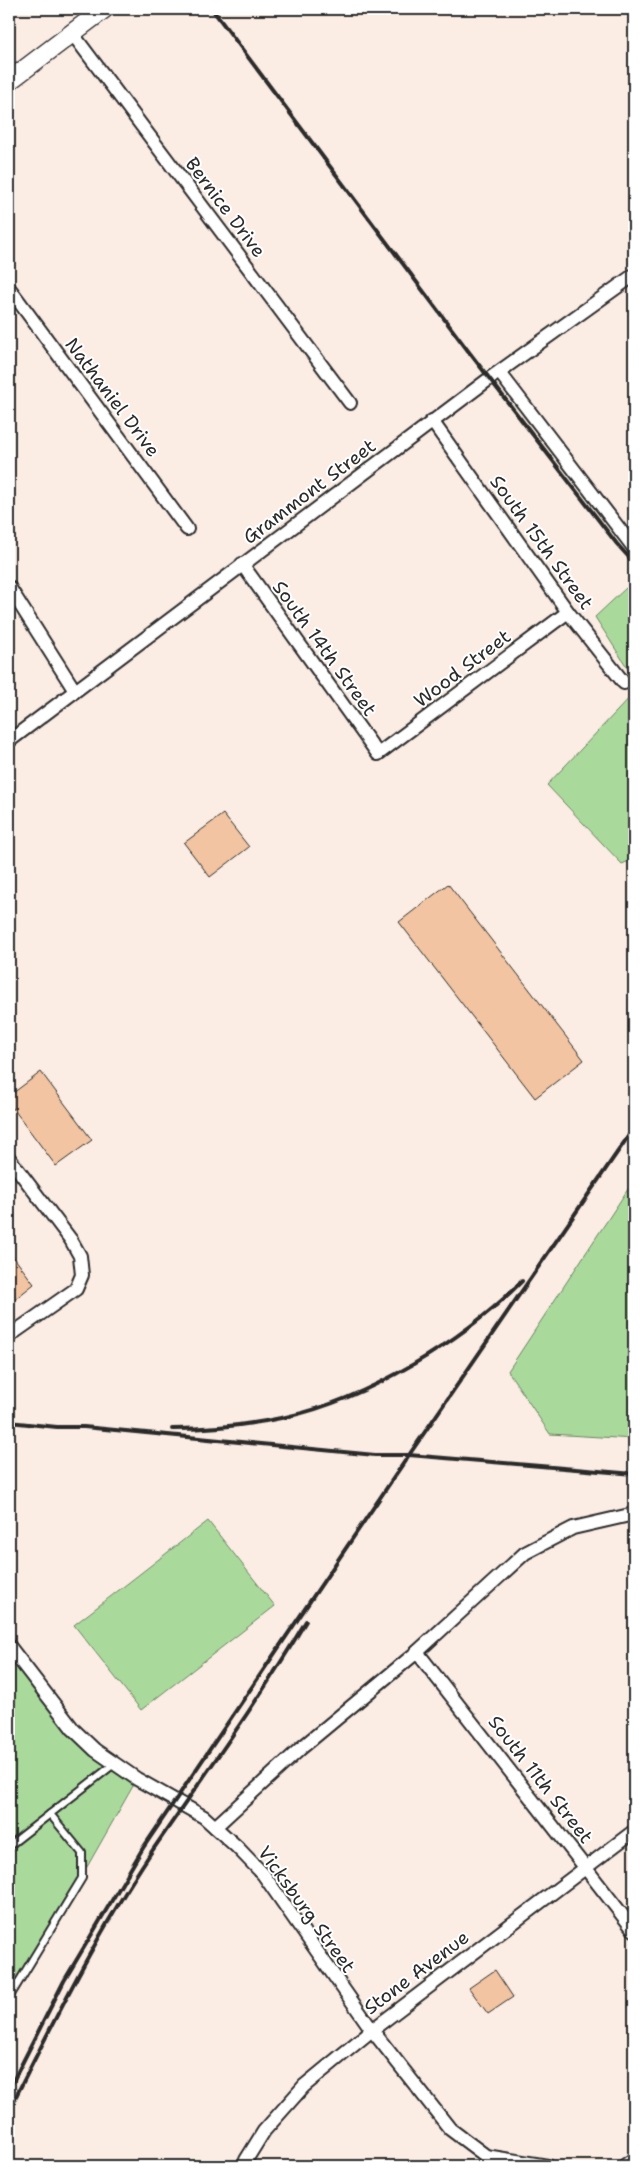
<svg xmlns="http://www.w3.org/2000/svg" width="643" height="2175" viewBox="0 0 643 2175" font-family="'Shantell Sans',sans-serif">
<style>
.green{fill:#a9da9b;stroke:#6a8263}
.building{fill:#f2c4a1;stroke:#2b2b2b}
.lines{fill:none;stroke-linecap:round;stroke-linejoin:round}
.lane-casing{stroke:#2b2b2b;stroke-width:10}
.street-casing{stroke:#2b2b2b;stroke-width:16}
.secondary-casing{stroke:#2b2b2b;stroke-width:21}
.lane{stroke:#fff;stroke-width:6}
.street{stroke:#fff;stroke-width:12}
.secondary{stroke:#fff;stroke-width:18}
.rail{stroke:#2b2b2b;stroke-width:4}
.labels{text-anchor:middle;stroke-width:4;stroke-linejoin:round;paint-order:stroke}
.street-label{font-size:19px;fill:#2b2b2b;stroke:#fff}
</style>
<rect width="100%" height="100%" fill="#fbede3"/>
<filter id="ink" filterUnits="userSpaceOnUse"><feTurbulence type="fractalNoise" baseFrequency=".02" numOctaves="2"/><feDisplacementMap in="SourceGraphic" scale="10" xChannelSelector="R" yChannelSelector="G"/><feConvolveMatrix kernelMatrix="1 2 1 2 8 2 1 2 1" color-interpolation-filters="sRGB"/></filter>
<g filter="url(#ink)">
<g class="green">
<polygon points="626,588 634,601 634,678 595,617"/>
<polygon points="634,693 634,859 622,864 547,785"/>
<polygon points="634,1180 634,1439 550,1434 508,1371"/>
<polygon points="208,1521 275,1606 141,1710 74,1625"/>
<polygon points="9,1646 73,1729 137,1779 9,2004"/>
</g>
<g class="building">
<polygon points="223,814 249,847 210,877 184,843"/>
<polygon points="448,884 584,1060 535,1098 399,922"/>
<polygon points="41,1072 92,1140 56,1166 9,1103 9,1096"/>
<polygon points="9,1251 34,1284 9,1304"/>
<polygon points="495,1970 513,1997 488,2014 469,1988"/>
</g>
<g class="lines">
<defs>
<g id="lane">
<polyline points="9,1846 114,1764"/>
<polyline points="9,1998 82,1878 82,1853 50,1814"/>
</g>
<g id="street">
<polyline points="72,33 350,403"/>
<polyline points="9,288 187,529"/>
<polyline points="500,373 634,548"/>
<polyline points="432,421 568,612 624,683"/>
<polyline points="242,564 378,754 568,612"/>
<polyline points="9,587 75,691"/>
<polyline points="9,741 489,379 634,275"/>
<polyline points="9,1158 71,1240 80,1256 82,1275 76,1289 9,1336"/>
<polyline points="9,1646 73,1729 95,1750 137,1779 204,1817 237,1847 263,1874 372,2030 450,2129 486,2156 548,2166"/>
<polyline points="417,1652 634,1930"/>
<polyline points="215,1827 300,1749 417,1652 525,1553 573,1528 634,1514"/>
<polyline points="245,2166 246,2160 264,2131 304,2086 372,2030 634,1831"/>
<polyline points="624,2166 634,2159"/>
</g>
<polyline id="secondary" points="9,81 104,9"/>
</defs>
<use href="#lane" class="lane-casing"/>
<use href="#street" class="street-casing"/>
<use href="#secondary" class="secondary-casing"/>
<use href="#lane" class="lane"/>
<use href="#street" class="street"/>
<use href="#secondary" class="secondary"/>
<g class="rail">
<polyline points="212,9 469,352 617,544 634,563"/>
<polyline points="9,1422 57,1427 84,1427 375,1455 409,1455 634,1474"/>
<path d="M172,1429C211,1429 249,1425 286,1417C368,1399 464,1340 522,1281"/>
<polyline points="9,2089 64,1981 143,1848 409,1455 634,1128"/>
<path d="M9,2110C53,2023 96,1935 150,1854C203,1777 258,1702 306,1621"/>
</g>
</g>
</g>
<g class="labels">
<g class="street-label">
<text transform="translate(226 207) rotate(53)" y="7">Bernice Drive</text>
<text transform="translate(113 397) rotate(53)" y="7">Nathaniel Drive</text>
<text transform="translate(309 491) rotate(-37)" y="7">Grammont Street</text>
<text transform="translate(542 542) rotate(54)" y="7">South 15th Street</text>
<text transform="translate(325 648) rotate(54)" y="7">South 14th Street</text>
<text transform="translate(462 668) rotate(-37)" y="7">Wood Street</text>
<text transform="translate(541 1779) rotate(52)" y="7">South 11th Street</text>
<text transform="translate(307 1909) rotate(54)" y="7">Vicksburg Street</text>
<text transform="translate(416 1972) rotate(-37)" y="7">Stone Avenue</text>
</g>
</g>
<rect width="643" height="2175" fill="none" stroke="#fff" stroke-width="30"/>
<rect x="15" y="15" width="613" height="2145" fill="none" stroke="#2b2b2b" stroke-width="2" filter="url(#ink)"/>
</svg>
